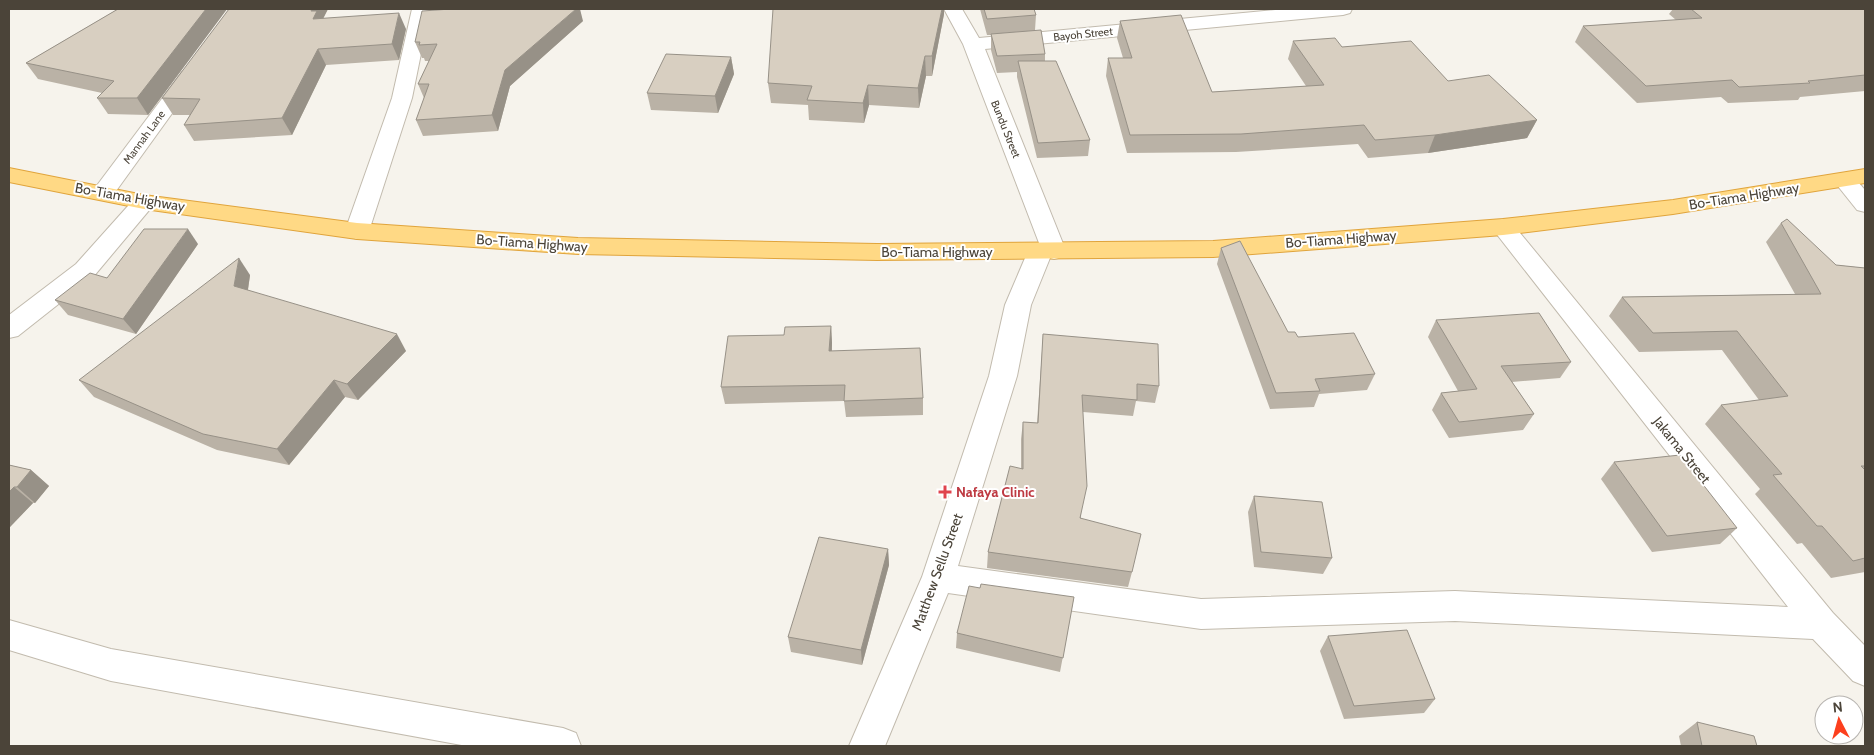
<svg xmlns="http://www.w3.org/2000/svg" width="1874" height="755" viewBox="0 0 1874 755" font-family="Cabin,sans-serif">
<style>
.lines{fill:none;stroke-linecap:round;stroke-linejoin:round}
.minor-casing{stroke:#c2bbae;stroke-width:2}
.trunk-casing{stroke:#e0a43c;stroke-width:2}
.minor{fill:#fff;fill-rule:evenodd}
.trunk{fill:#ffd985;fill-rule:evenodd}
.wall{fill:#bab2a6}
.shaded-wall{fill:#979187}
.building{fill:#d8cfc1;stroke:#979187}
.health-dot{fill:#e0444e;stroke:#fff;stroke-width:2}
.labels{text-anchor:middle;stroke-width:4;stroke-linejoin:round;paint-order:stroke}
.far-street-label{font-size:11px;fill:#4b4439;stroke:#fff}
.street-label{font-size:14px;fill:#4b4439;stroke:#fff}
.health-label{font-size:14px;font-weight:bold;fill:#be3a42;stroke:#fff;text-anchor:start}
</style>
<rect width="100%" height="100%" fill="#f6f3ec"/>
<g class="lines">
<defs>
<g id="minor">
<polygon points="412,9 430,9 412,98 369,231 365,236 357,239 349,236 345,231 392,98"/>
<polygon points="944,9 962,9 979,38 1286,9 1352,9 1350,13 1343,15 985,49 1066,251 1063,257 1054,259 1050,258 1031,305 1017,376 958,566 1201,599 1455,591 1788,607 1495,232 1491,227 1495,222 1503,219 1511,222 1833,613 1865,646 1865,686 1853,681 1813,639 1455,621 1201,629 948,593 885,746 849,746 922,577 989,376 1005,305 1028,251 1031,245 1039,243 963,44"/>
<polygon points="189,70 196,72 199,76 111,198 103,200 95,198 91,193 95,188 182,72"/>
<polygon points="1844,173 1852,175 1865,190 1865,212 1857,210 1833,180 1836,175"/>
<polygon points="144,195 152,197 156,202 94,276 18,336 9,338 9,315 76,264 136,197"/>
<polygon points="9,620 111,649 563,728 576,733 581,746 467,746 111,681 9,650"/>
</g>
<polygon id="trunk" points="9,168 144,195 357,223 578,238 877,244 1213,241 1503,219 1673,200 1865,169 1865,183 1673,214 1503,235 1213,257 877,260 578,254 357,239 144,209 9,182"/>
</defs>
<use href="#minor" class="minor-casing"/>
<use href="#trunk" class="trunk-casing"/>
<use href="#minor" class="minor"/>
<use href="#trunk" class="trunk"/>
</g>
<g class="wall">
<polygon points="118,9 227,9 148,115 108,114 97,98 102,93 38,79 26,63"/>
<polygon points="328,9 323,18 406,29 399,60 326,65 292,135 194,141 184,125 190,115 173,115 162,98"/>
<polygon points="980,9 1034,9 1036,15 1035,30 1045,54 1045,61 1090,140 1088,156 1037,158 1017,77 1017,72 997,73 991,50 991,35 987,35"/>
<polygon points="1673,9 1865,9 1865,91 1800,97 1798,100 1728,103 1721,97 1637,103 1575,42 1583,26 1676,20 1669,14"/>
<polygon points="944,14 932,76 926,76 919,108 869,105 864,123 809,120 808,105 771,103 768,83"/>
<polygon points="583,21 510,86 498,131 423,136 416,120 424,98 418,84 429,61 425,61 424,58 422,58 415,42"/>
<polygon points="1120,21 1212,92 1306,86 1288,59 1293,41 1342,47 1448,81 1537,120 1527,138 1428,153 1368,158 1358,144 1236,152 1127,153 1106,76 1108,58 1123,58 1117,38"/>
<polygon points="731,57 734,74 718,113 651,110 647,93"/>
<polygon points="1781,223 1836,265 1865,268 1865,572 1831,578 1802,543 1797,544 1755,494 1760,489 1705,424 1721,405 1759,400 1722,350 1639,352 1609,316 1622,297 1795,294 1766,242"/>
<polygon points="198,244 136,334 68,315 55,300 107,278"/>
<polygon points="1221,248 1288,332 1375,374 1367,390 1319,394 1314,407 1270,409 1217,264"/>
<polygon points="250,275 248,290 406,351 358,400 345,397 289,465 217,450 94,397 79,380"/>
<polygon points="1436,320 1571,362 1560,378 1512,382 1534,414 1523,430 1449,438 1432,410 1441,393 1458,391 1428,337"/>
<polygon points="831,326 832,343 832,351 923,398 923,415 846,417 844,401 725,404 721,387 784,335"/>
<polygon points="1043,334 1159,386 1155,403 1136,401 1133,416 1083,412 1081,518 1132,572 1128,587 987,568 988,552 1021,469 1021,439 1023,422 1037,423 1042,351"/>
<polygon points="1614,462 1737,528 1720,544 1652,552 1601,479"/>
<polygon points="9,465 31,470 49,486 35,503 33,503 9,528"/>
<polygon points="1254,496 1332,558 1323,574 1254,567 1248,512"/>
<polygon points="888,549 889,565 862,665 791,652 788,637"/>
<polygon points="980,588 1074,597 1060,672 956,648 957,633"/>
<polygon points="1328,636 1435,699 1424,713 1344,719 1320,651"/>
<polygon points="1697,722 1757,746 1681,746 1679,736"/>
</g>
<g class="shaded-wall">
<polygon points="206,9 227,9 148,115 137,98"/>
<polygon points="312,9 328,9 322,21 313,19 311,11"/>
<polygon points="576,9 580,9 583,21 510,86 498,131 492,115 505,70"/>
<polygon points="942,9 944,9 944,14 932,76 932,56"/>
<polygon points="399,13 406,29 399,60 392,44"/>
<polygon points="318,49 326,65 292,135 282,118"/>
<polygon points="925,56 926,76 919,108 918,88"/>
<polygon points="731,57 734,74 718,113 715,96"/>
<polygon points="868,85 869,105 864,123 863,103"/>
<polygon points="1537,120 1527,138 1428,153 1435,135"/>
<polygon points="188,229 198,244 136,334 123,319"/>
<polygon points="239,258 250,275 246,302 234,286"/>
<polygon points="831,326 832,343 831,368 829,351"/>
<polygon points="397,334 406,351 358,400 347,384"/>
<polygon points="334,380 345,397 289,465 277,449"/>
<polygon points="31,470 49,486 35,503 17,487"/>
<polygon points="14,487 33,503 9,528 9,492"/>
<polygon points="888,549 889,565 862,665 861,650"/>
</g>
<g class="building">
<polygon points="118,9 206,9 137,98 97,98 114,81 26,63"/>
<polygon points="229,9 312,9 311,11 317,11 313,19 399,13 392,44 318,49 282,118 184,125 200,99 162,98"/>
<polygon points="451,9 576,9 505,70 492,115 416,120 429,84 418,84 437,44 419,45 420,42 415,42 422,11"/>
<polygon points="773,9 942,9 932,56 925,56 918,88 868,85 863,103 807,100 812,86 768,83"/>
<polygon points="984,9 1034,9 1036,15 987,19"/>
<polygon points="1691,9 1865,9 1865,75 1808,81 1810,83 1739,87 1732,80 1646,86 1583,26 1702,18"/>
<polygon points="1181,15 1212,92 1324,85 1293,41 1335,38 1342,47 1411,41 1448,81 1489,75 1537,120 1435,135 1375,140 1364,125 1241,134 1130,135 1108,58 1132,58 1120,21"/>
<polygon points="1041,30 1045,54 997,56 991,34"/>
<polygon points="666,54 731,57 715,96 647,93"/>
<polygon points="1018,61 1056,61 1090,140 1038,143"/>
<polygon points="1787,219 1836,265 1865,268 1865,466 1861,466 1865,470 1865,558 1853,561 1822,526 1817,526 1773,475 1782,474 1721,405 1788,396 1737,331 1653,333 1622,297 1821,294 1781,223"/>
<polygon points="144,229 188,229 123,319 55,300 90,273 107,278"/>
<polygon points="1240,241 1288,332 1295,332 1298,337 1354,333 1375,374 1315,379 1320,391 1276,393 1221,248"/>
<polygon points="239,258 234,286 397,334 347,384 334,380 277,449 203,434 79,380"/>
<polygon points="1539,313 1571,362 1501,366 1534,414 1459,422 1441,393 1477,389 1436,320"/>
<polygon points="831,326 829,351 920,348 923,398 844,401 845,385 721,387 728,336 784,335 785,327"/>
<polygon points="1043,334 1158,344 1159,386 1137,384 1137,400 1082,395 1087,486 1080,518 1141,534 1132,572 988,552 1010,466 1023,469 1023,422 1038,423"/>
<polygon points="1680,455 1737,528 1667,536 1614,462"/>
<polygon points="9,465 31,470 17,487 14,487 9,492"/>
<polygon points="1254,496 1322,502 1332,558 1261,552"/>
<polygon points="819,537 888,549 861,650 788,637"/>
<polygon points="981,584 1074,597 1063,658 957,633 969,586 980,588"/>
<polygon points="1407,630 1435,699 1354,706 1328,636"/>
<polygon points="1697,722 1754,736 1757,746 1702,746"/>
</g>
<path class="health-dot" d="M942.5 484.5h5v5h5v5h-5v5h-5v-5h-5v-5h5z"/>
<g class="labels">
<g class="far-street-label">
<text transform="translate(1083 34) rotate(-6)" y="4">Bayoh Street</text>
<text transform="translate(1006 129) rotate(68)" y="4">Bundu Street</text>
<text transform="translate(144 137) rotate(-54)" y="4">Mannah Lane</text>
</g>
<g class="street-label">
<text transform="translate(1744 196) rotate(-9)" y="5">Bo-Tiama Highway</text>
<text transform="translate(130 197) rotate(10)" y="5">Bo-Tiama Highway</text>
<text transform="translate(1341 239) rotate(-4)" y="5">Bo-Tiama Highway</text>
<text transform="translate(532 243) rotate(4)" y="5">Bo-Tiama Highway</text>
<text x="937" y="257">Bo-Tiama Highway</text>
<text transform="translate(1682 450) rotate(51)" y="5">Jakama Street</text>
<text transform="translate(937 572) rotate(-70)" y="5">Matthew Sellu Street</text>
</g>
<g class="health-label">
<text x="956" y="497">Nafaya Clinic</text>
</g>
</g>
<rect width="1874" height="755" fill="none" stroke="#4b4439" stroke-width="20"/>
<g transform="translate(1839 720) rotate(354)"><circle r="24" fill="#ffffff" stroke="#b7b4b0"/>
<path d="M0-4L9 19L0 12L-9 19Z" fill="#fc3f1d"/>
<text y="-8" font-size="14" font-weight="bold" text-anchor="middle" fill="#4b4439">N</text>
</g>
</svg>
